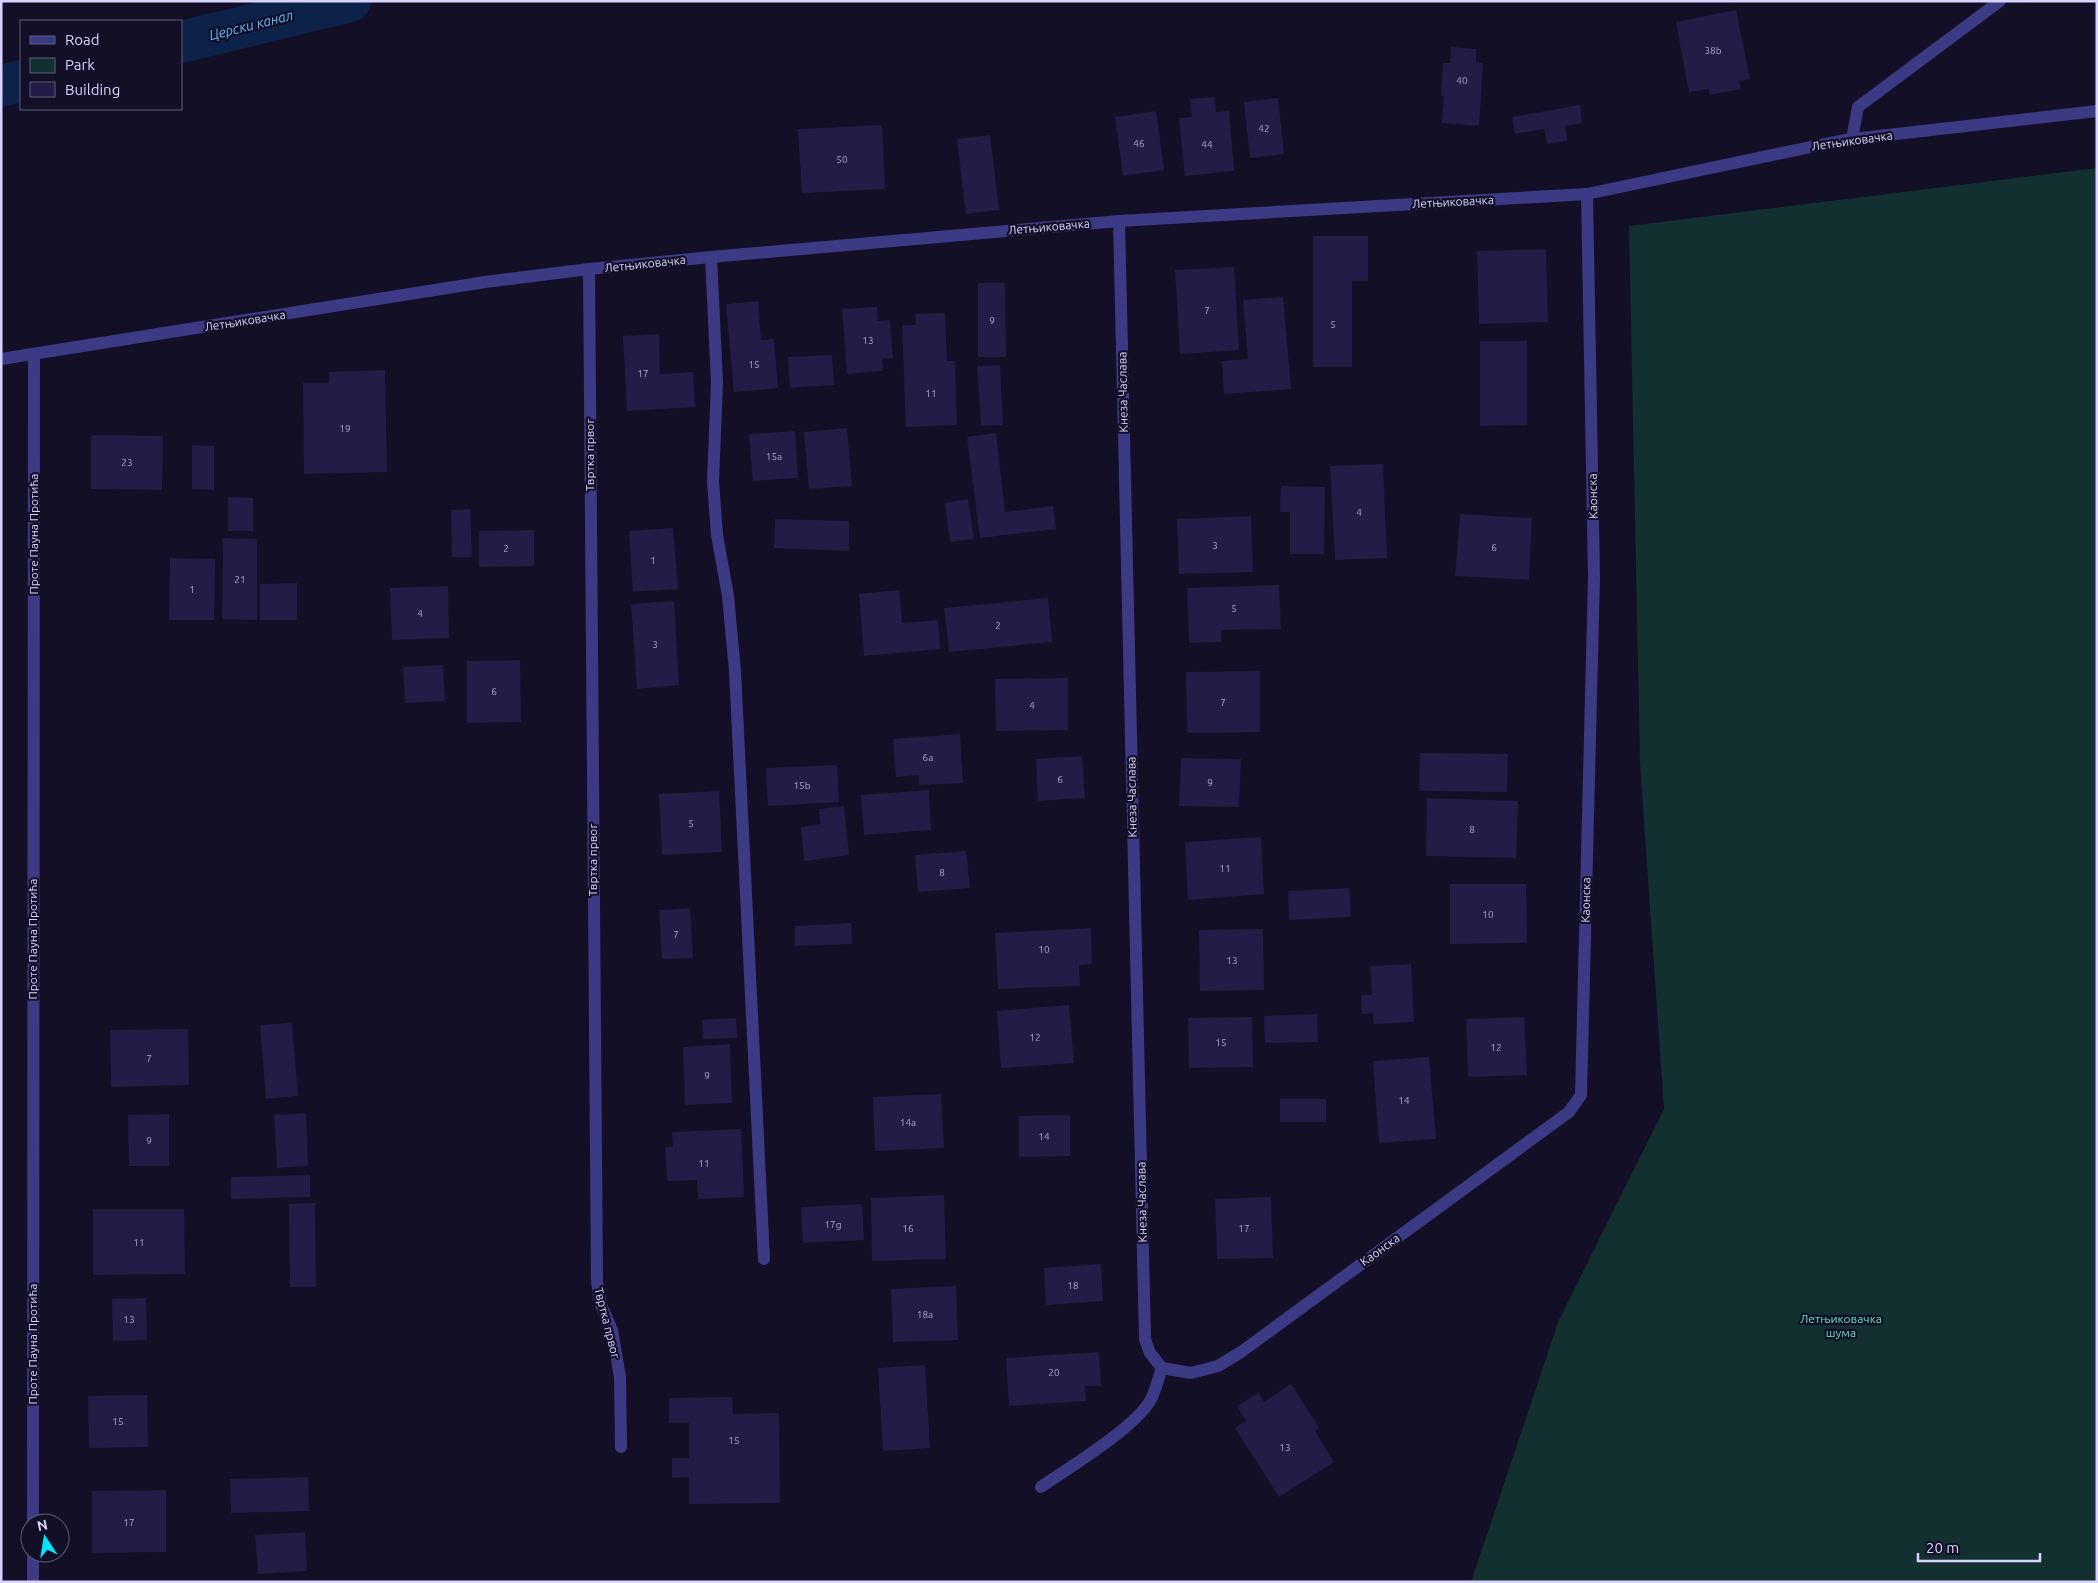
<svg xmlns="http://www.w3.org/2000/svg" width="2098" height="1583" viewBox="0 0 2098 1583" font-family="Ubuntu,sans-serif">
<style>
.green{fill:#12302f}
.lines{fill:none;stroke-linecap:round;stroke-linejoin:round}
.canal{stroke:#0c2248;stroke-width:42}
.building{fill:#241b47}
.minor{stroke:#3d3a85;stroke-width:12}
.labels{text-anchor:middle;stroke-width:4.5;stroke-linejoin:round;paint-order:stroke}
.number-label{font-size:10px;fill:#aca6d1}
.street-label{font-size:12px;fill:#d9d4ff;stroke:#130f26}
.park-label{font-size:12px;fill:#5fe0c0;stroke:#130f26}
.water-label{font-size:14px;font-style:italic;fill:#62b6ff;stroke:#130f26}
</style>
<rect width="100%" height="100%" fill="#130f26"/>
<polygon class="green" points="2097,168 2097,1582 1471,1582 1559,1320 1664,1109 1640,763 1629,226"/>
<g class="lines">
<g class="canal">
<polyline points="181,42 350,1"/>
<polyline points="1,86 21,81"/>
</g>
</g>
<g class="building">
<polygon points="1736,10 1750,79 1739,81 1741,89 1710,95 1709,89 1689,92 1676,22"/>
<polygon points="1451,47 1476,49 1476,62 1483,63 1479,126 1442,123 1444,96 1441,96 1443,63 1450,63"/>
<polygon points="1215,97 1216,112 1229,111 1234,171 1185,176 1179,118 1192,117 1190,99"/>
<polygon points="1278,98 1284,154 1250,158 1244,102"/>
<polygon points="1580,105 1582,123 1565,126 1567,141 1547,144 1544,129 1515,134 1512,117"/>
<polygon points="1156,111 1164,170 1123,176 1115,117"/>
<polygon points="882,125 885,189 802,193 798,129"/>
<polygon points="990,135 999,210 966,214 957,139"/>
<polygon points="1313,236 1368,236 1368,281 1352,281 1352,367 1313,367"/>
<polygon points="1546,249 1548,322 1479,324 1477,251"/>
<polygon points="1234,267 1239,350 1180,354 1175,270"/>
<polygon points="978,283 1005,283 1006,357 978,357"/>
<polygon points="1283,297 1291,389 1224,394 1222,361 1248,359 1243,300"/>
<polygon points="758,301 761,340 774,339 778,388 734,392 726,304"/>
<polygon points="877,307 878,321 890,320 893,358 882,359 883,371 847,374 842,309"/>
<polygon points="945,313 947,361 955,361 957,425 906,427 902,325 916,325 915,314"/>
<polygon points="659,334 660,374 693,372 695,407 627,411 623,336"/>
<polygon points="1480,341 1527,341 1527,425 1480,426"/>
<polygon points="832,355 834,385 790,388 788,357"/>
<polygon points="1000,365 1003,425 981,426 977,366"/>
<polygon points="385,370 387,472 304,474 303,383 329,383 329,372"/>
<polygon points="847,428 852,486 809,489 804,432"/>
<polygon points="795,431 798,478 753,481 749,434"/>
<polygon points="996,433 1005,512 1053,506 1056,529 980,538 967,437"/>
<polygon points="91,435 163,436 162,490 91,489"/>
<polygon points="192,445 214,446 214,490 192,489"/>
<polygon points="1383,464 1387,558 1335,560 1330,466"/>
<polygon points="1281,486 1325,487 1324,554 1290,554 1290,512 1280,512"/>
<polygon points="228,497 253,498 253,531 228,531"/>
<polygon points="968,499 974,539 950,542 945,503"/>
<polygon points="470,509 472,557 452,557 451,510"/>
<polygon points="1460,514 1532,518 1529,580 1455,576"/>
<polygon points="1251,516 1253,572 1179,574 1177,519"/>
<polygon points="775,519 849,521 849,551 774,548"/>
<polygon points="673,528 678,589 633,592 629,531"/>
<polygon points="534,530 534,566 479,567 479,531"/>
<polygon points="223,538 257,539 257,620 222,619"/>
<polygon points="170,558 215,559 214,620 169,620"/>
<polygon points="297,583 297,620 260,620 260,584"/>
<polygon points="1279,585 1281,629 1221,630 1221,642 1189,643 1187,588"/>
<polygon points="448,586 449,638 392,640 390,588"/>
<polygon points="899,590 902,623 938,620 940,649 864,656 859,594"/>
<polygon points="1048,598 1052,642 949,652 944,608"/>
<polygon points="674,601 679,685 637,689 631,604"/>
<polygon points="520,660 521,722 467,723 467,661"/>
<polygon points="443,665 445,701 405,703 403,667"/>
<polygon points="1260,671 1260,732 1187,733 1186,672"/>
<polygon points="1068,678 1068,730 996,731 995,679"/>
<polygon points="960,734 963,783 919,785 919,775 896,777 893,739"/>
<polygon points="1420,753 1508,754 1507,792 1419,791"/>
<polygon points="1082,756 1085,798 1038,801 1036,759"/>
<polygon points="1181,758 1241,759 1239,807 1179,806"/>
<polygon points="837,765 839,802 768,806 766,768"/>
<polygon points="929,790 931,830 864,835 861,795"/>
<polygon points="719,791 722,852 662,855 659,794"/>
<polygon points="1427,798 1518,801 1516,858 1426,856"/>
<polygon points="844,806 849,855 804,861 801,827 820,824 819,809"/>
<polygon points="1261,837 1264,894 1188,900 1185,842"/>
<polygon points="966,851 970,888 918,892 915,855"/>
<polygon points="1450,884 1526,884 1527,943 1450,944"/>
<polygon points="1349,888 1351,917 1289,920 1288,891"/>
<polygon points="690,908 693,958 662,959 659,910"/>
<polygon points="851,923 852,944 795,946 795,926"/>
<polygon points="1091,928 1092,964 1079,965 1080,986 998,989 995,933"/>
<polygon points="1263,929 1264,990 1200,991 1199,930"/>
<polygon points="1411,964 1414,1022 1374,1024 1373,1013 1362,1014 1361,995 1372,995 1370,966"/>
<polygon points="1069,1005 1074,1063 1001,1068 997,1011"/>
<polygon points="1317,1014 1318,1042 1265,1043 1264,1016"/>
<polygon points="1252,1017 1253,1067 1189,1068 1188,1018"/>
<polygon points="1524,1017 1527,1075 1468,1077 1466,1019"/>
<polygon points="736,1018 737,1038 703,1039 702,1020"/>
<polygon points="292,1023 298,1096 266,1099 260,1025"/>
<polygon points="188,1029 189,1085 111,1087 110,1030"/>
<polygon points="730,1044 732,1103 685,1105 683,1047"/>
<polygon points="1429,1057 1436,1139 1379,1143 1373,1061"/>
<polygon points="941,1094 944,1148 875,1151 873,1097"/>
<rect x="1280" y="1099" width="46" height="23"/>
<polygon points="306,1113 308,1166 277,1168 274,1115"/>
<polygon points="169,1114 169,1166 129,1166 128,1115"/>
<polygon points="1070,1115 1070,1156 1019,1157 1019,1116"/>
<polygon points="741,1129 744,1197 698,1199 697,1180 667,1181 665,1147 673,1147 672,1132"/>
<polygon points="310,1175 310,1197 231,1199 231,1177"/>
<polygon points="944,1195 946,1259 872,1261 871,1198"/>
<polygon points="1271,1197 1273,1258 1217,1259 1215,1199"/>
<polygon points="315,1203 316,1287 290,1287 289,1204"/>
<polygon points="862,1204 864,1240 803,1243 801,1207"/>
<polygon points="93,1209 184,1209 185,1274 93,1275"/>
<polygon points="1101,1264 1103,1301 1046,1305 1044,1268"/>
<polygon points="956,1286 958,1340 893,1342 891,1289"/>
<polygon points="146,1298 147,1340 113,1341 112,1299"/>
<polygon points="1099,1352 1101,1386 1085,1386 1086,1401 1009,1406 1006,1358"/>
<polygon points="925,1365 930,1448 883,1451 878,1368"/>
<polygon points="1291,1384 1319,1428 1315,1431 1334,1462 1279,1497 1235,1428 1246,1421 1237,1406 1258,1393 1264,1402"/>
<polygon points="147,1395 148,1447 89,1448 88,1396"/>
<polygon points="732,1397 733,1414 779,1413 780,1503 689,1504 689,1477 672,1478 672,1458 689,1458 689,1423 669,1423 669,1398"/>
<polygon points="308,1477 309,1511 231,1513 230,1479"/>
<polygon points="166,1490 166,1552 92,1553 92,1491"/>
<polygon points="305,1532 307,1571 258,1574 255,1535"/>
</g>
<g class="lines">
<g class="minor">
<polyline points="1852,139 1858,107 2000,1"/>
<polyline points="1119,221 1145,1339 1150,1353 1162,1368"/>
<polyline points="711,257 717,383 713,482 717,535 728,596 735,671 764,1259"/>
<polyline points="589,269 597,1282 601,1305 612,1330 620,1377 621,1447"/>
<polyline points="1,359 485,282 589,269 711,257 1119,221 1587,194 1844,140 2097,111"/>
<polyline points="1162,1368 1191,1373 1218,1366 1241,1352 1569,1112 1581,1095 1594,577 1587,194"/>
<path d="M1041,1487C1070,1467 1133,1429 1150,1401C1156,1391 1158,1378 1162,1368"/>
<polyline points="33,1523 34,355"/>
<polyline points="33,1582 33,1553"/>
</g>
</g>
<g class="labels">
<g class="number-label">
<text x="1713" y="54">38b</text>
<text x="1462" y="84">40</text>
<text x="1264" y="132">42</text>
<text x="1139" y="147">46</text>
<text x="1207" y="148">44</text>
<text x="842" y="163">50</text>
<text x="1207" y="314">7</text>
<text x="992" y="324">9</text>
<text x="1333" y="328">5</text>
<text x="868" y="344">13</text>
<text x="754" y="368">15</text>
<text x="643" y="377">17</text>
<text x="931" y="397">11</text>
<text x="345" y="432">19</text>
<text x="774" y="460">15a</text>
<text x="127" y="466">23</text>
<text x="1359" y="516">4</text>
<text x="1215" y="549">3</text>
<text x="1494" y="551">6</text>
<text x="506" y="552">2</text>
<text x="653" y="564">1</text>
<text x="240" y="583">21</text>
<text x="192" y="593">1</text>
<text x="1234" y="612">5</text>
<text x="420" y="617">4</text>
<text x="998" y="629">2</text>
<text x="655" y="648">3</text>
<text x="494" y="695">6</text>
<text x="1223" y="706">7</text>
<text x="1032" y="709">4</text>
<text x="928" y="761">6a</text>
<text x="1060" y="783">6</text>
<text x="1210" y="786">9</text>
<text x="802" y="789">15b</text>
<text x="691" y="827">5</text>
<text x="1472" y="833">8</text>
<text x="1225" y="872">11</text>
<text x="942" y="876">8</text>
<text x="1488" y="918">10</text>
<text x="676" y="938">7</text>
<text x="1044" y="953">10</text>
<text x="1232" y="964">13</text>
<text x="1035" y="1041">12</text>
<text x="1221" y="1046">15</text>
<text x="1496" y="1051">12</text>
<text x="149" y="1062">7</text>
<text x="707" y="1079">9</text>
<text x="1404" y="1104">14</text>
<text x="908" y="1126">14a</text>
<text x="1044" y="1140">14</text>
<text x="149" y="1144">9</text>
<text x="704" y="1167">11</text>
<text x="833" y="1228">17g</text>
<text x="908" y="1232">16</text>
<text x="1244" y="1232">17</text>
<text x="139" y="1246">11</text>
<text x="1073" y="1289">18</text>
<text x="925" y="1318">18a</text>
<text x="129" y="1323">13</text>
<text x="1054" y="1376">20</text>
<text x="118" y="1425">15</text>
<text x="734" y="1444">15</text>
<text x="1285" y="1451">13</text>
<text x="129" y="1526">17</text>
</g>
<g class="street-label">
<text transform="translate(1852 141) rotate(-8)" y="4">Летњиковачка</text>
<text transform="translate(1453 202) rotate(-3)" y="4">Летњиковачка</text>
<text transform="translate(1049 227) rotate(-5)" y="4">Летњиковачка</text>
<text transform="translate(645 264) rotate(-6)" y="4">Летњиковачка</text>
<text transform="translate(245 321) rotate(-9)" y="4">Летњиковачка</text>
<text transform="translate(1123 392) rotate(-91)" y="4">Кнеза Часлава</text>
<text transform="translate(590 455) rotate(-90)" y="4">Твртка првог</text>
<text transform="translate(1593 496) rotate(-91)" y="4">Каонска</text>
<text transform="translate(34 534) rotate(-90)" y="4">Проте Пауна Протића</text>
<text transform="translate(1132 797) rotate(-91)" y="4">Кнеза Часлава</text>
<text transform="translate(593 860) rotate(-90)" y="4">Твртка првог</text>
<text transform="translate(1586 900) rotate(-89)" y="4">Каонска</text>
<text transform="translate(33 939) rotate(-90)" y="4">Проте Пауна Протића</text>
<text transform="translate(1142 1202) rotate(-91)" y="4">Кнеза Часлава</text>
<text transform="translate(1380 1250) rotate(-36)" y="4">Каонска</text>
<text transform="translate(607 1323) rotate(76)" y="4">Твртка првог</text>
<text transform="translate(33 1344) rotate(-90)" y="4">Проте Пауна Протића</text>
</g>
<g class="park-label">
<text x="1841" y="1323">Летњиковачка<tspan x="1841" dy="14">шума</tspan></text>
</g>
<g class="water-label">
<text transform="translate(251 25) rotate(-14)" y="5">Церски канал</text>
</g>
</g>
<rect width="2098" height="1583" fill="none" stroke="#d9d4ff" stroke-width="5"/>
<rect x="20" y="20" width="162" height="90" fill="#130f26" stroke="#625e7d"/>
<rect x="30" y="36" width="25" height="8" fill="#3d3a85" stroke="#625e7d"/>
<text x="65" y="45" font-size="15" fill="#d9d4ff">Road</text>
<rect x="30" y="58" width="25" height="15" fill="#12302f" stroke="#625e7d"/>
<text x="65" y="70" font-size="15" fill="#d9d4ff">Park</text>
<rect x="30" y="82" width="25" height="15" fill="#241b47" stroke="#625e7d"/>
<text x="65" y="95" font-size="15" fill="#d9d4ff">Building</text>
<g transform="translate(45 1538) rotate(348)"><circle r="24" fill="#130f26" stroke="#625e7d"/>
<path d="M0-4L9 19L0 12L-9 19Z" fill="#00e5ff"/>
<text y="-8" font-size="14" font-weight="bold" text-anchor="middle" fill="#d9d4ff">N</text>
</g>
<path d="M1918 1553v8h122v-8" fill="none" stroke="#d9d4ff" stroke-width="2.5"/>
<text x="1926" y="1553" font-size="15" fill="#d9d4ff" stroke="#130f26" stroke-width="4" paint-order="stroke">20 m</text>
</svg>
